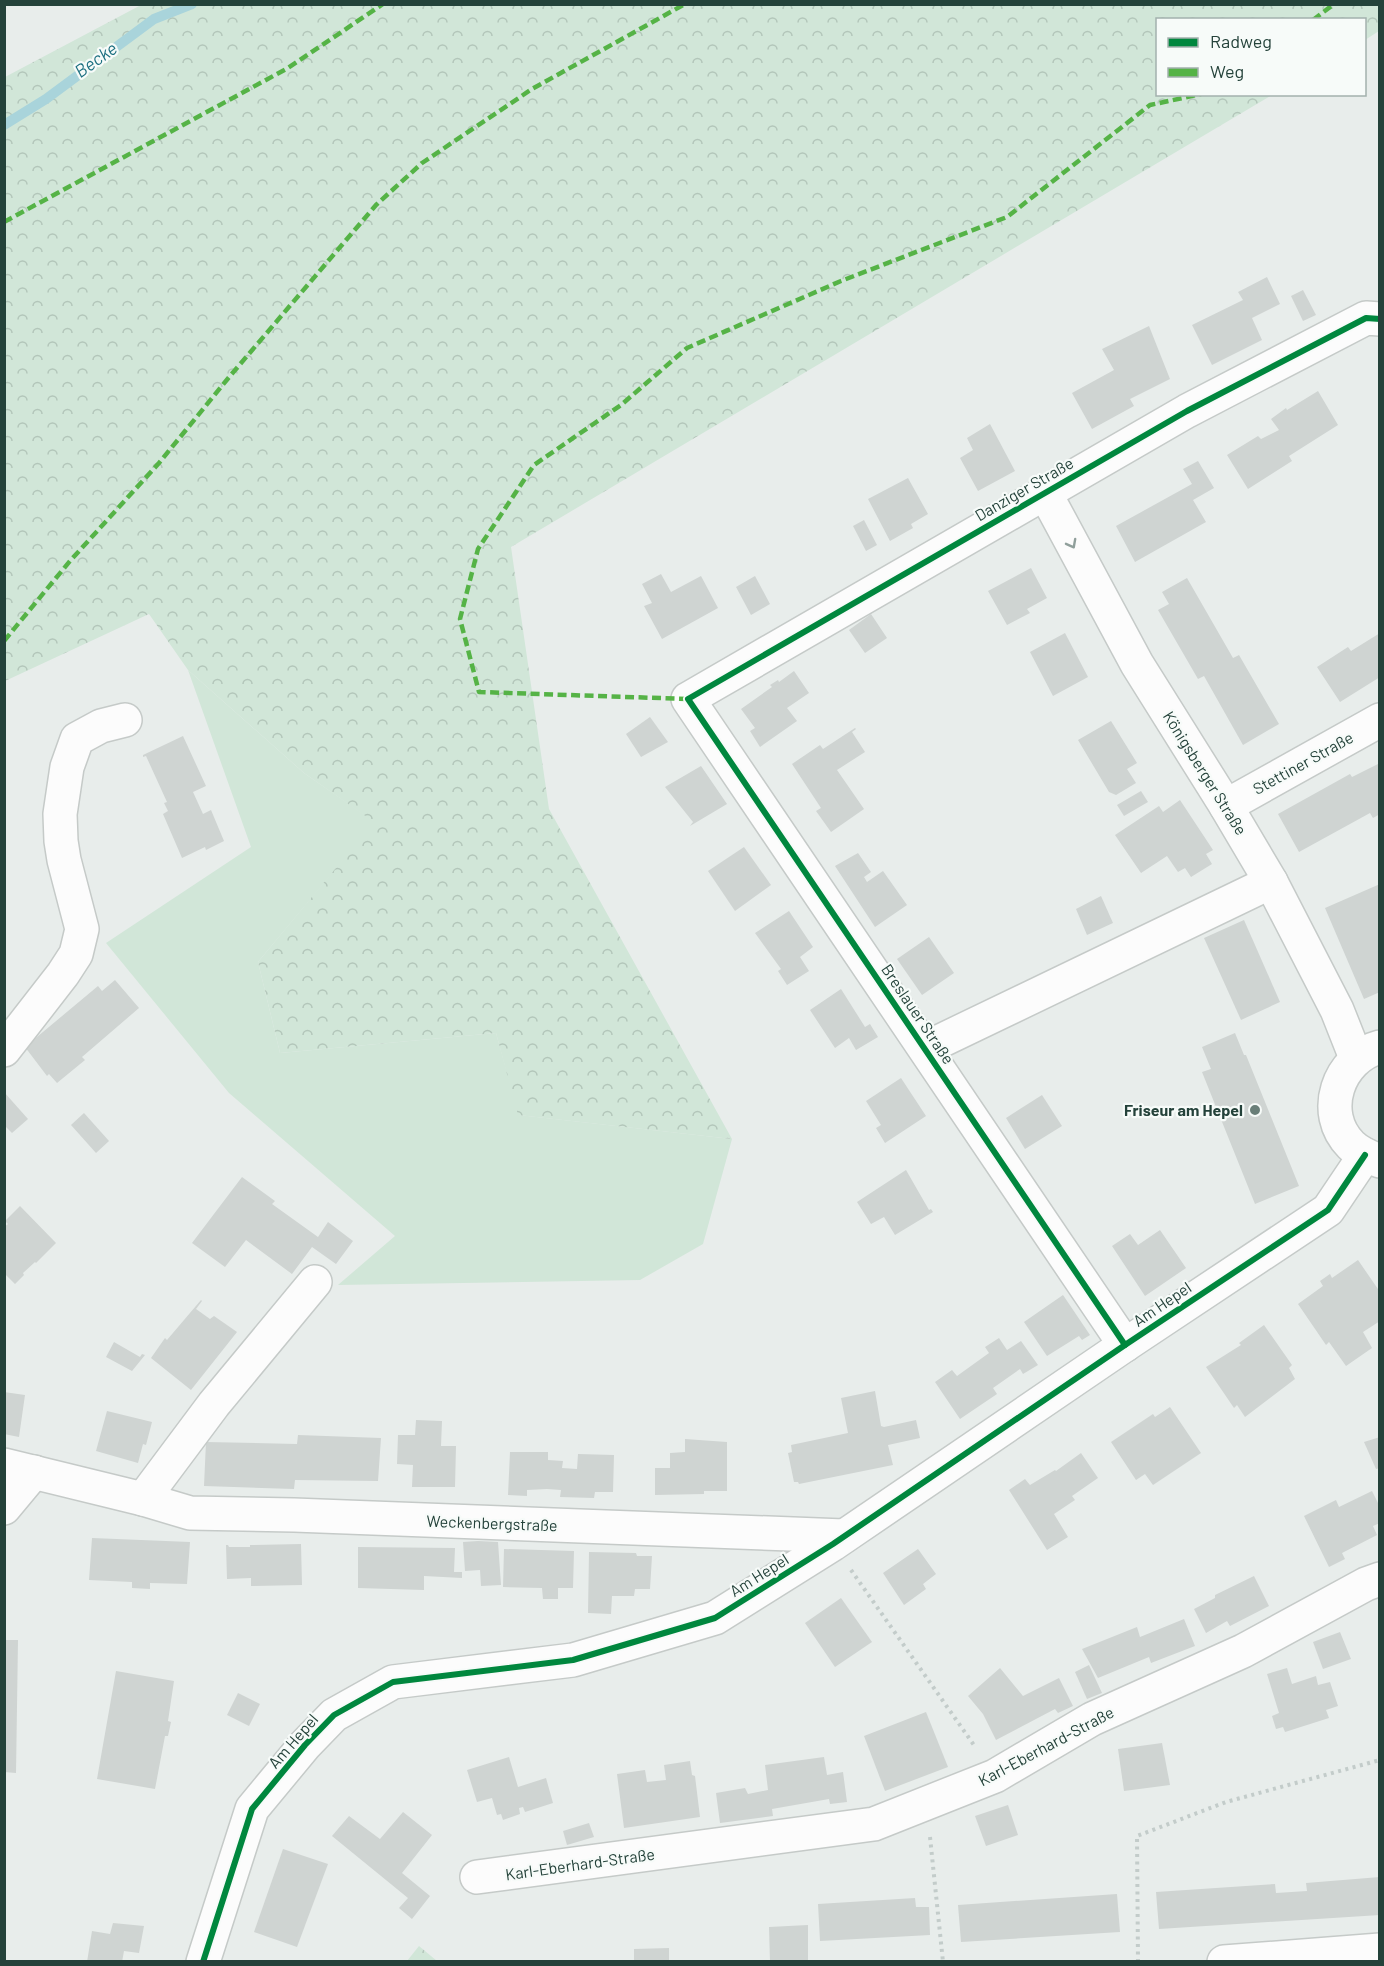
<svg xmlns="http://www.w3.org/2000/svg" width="1384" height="1966" viewBox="0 0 1384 1966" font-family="Barlow,sans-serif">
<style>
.grass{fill:#d1e6d8}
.forest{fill:url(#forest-crowns)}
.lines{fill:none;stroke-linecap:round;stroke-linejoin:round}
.stream{stroke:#a9d4db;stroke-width:10}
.building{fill:#cfd4d2}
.minor-casing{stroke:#c5cac8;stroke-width:36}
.path{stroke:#c3ccca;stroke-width:4;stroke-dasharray:3 4.5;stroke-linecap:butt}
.minor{stroke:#fcfcfc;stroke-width:33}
.quiet{stroke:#55b346;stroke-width:4.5;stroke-dasharray:9 4.5;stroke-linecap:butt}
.cycleway-casing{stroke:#f7fbf9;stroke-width:10}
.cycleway{stroke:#00873e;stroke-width:6}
.oneway{stroke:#909f9b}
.poi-dot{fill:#697e78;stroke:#f7fbf9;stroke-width:2}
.labels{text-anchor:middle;stroke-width:4.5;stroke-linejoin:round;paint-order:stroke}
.street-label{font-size:16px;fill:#24423a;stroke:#f7fbf9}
.poi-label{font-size:16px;font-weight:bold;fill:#24423a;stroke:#f7fbf9;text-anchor:end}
.water-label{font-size:18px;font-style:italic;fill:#1c6f80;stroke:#f7fbf9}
</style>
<defs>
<pattern id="forest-crowns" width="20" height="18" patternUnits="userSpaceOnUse" patternTransform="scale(1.5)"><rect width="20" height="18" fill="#d1e6d8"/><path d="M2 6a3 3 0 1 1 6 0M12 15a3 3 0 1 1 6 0" fill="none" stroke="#b3c6ba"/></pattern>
</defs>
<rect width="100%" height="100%" fill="#e8edeb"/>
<polygon class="grass" points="188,670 304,773 375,822 258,962 280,1053 496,1033 519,1115 732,1139 703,1244 640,1280 338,1285 395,1236 229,1093 106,943 251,847"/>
<g class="forest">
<polygon points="141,5 1379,5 1379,31 1365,40 1364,20 1158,20 1158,94 1272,95 511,547 549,809 732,1139 518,1115 496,1033 280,1053 258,962 374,822 304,773 188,670 149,614 5,681 5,77"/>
<polygon points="419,1946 437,1961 407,1961"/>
</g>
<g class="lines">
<polyline class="stream" points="4,125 46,99 154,19 192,4"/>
</g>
<g class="building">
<polygon points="1267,277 1280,304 1252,318 1262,340 1212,365 1192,325 1243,300 1238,292"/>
<polygon points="1303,290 1316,315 1303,321 1291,296"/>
<polygon points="1149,326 1170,379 1130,399 1134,406 1092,429 1072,393 1114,370 1102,349"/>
<polygon points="1318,391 1338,425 1289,456 1292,461 1248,489 1227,455 1258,436 1261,439 1279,430 1271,419 1286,408 1287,410"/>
<polygon points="990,424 1015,471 978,491 960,458 973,450 967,438"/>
<polygon points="1198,461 1214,488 1193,500 1206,522 1135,562 1116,526 1192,484 1183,469"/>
<polygon points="908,478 928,514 911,524 913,528 890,541 868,499"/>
<polygon points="864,520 877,545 866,551 853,526"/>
<polygon points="1031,568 1047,598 1027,609 1030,613 1007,625 988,591"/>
<polygon points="661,574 671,592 701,576 718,608 662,639 644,606 652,603 642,584"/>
<polygon points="755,576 770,604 751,615 736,587"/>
<polygon points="1187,578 1233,658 1239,655 1279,724 1243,745 1204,676 1198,679 1158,610 1169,604 1162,592"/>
<polygon points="871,614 887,638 865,653 849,630"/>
<polygon points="1065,633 1088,677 1053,696 1030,652"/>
<polygon points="1380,633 1380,677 1340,702 1317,667 1348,647 1351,651"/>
<polygon points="794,671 809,693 787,708 797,721 760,747 750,731 755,728 741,709 772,687 770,685 778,680 779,682"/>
<polygon points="650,717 668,742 641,757 626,734"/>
<polygon points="1111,721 1137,763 1127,769 1136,783 1116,795 1109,792 1078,740"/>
<polygon points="855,728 856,729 852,732 865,752 837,770 864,809 831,832 816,811 821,808 792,764 820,745 823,749"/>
<polygon points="183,736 206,786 193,792 203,814 211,810 224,841 206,850 205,847 182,858 163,814 168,811 164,803 167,802 146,756 143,757 143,755"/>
<polygon points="1380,763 1380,814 1373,818 1370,813 1299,852 1278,814 1350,774 1352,777"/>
<polygon points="701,766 727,804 690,826 693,822 665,787"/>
<polygon points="1141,791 1148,802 1124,816 1117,805"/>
<polygon points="1180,800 1213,850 1206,854 1212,864 1191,877 1185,868 1178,872 1167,856 1141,873 1115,835 1159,806 1163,812"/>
<polygon points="744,847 771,885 735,911 708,871"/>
<polygon points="858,853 871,872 864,877 867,882 883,871 907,905 875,927 835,866"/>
<polygon points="1380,884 1380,992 1364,999 1325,908"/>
<polygon points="1101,896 1113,923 1087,935 1076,909"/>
<polygon points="789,911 813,947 800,957 809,971 787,985 778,971 781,969 755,933"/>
<polygon points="1244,920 1280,1002 1241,1020 1204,938"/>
<polygon points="929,937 954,973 922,995 897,959"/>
<polygon points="115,980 139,1008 82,1057 85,1060 57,1083 49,1074 47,1076 25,1047 98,986 102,991"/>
<polygon points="841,989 865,1027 870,1024 878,1037 856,1050 849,1038 835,1048 810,1010"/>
<polygon points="1235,1033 1244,1055 1246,1055 1299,1186 1255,1204 1202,1072 1211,1069 1202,1047"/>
<polygon points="901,1078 926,1116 885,1143 876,1128 881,1125 866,1101"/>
<polygon points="4,1092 28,1119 12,1133 4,1125"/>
<polygon points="1042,1095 1062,1126 1025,1149 1006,1118"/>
<polygon points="84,1113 109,1141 96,1153 71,1125"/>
<polygon points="906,1170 929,1210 931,1209 933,1212 895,1235 884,1217 871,1224 857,1202"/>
<polygon points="242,1177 275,1201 272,1204 318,1237 328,1222 353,1241 336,1264 312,1247 292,1274 246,1240 225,1267 192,1243"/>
<polygon points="20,1206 56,1243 36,1263 35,1262 23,1273 24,1275 15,1284 4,1273 4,1227 8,1224 5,1221"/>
<polygon points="1160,1230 1186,1268 1145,1296 1112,1246 1130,1234 1138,1245"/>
<polygon points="1358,1260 1380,1292 1380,1321 1363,1332 1372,1348 1346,1366 1329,1342 1326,1345 1298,1304 1323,1286 1320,1281 1330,1274 1332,1278"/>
<polygon points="1063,1295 1090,1335 1082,1340 1079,1336 1047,1356 1024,1322"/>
<polygon points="201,1300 202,1301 196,1309 210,1319 214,1316 237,1332 191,1390 151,1358 165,1338 167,1340"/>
<polygon points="1264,1325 1292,1365 1289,1368 1295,1379 1245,1417 1237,1405 1234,1408 1206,1367 1241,1345 1239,1343"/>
<polygon points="999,1338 1007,1350 1021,1341 1038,1365 1023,1374 1020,1369 993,1388 997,1394 960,1419 935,1382 952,1370 957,1376 989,1353 985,1347"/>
<polygon points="114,1342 140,1357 142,1354 145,1355 132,1371 106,1357"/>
<polygon points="875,1391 881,1426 884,1427 916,1420 920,1438 888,1445 893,1465 799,1484 798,1482 794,1482 788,1453 792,1452 791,1445 848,1433 841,1398"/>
<polygon points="4,1392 25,1395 19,1437 4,1434"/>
<polygon points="1170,1407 1201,1453 1153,1485 1145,1474 1136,1480 1111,1442 1153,1414 1155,1417"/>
<polygon points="107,1411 152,1422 146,1445 143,1444 138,1463 96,1451"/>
<polygon points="416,1420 442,1421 441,1446 456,1446 455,1487 412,1487 413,1465 397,1464 398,1435 415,1435"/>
<polygon points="298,1435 381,1438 378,1481 295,1480 294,1489 204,1486 206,1442 297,1444"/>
<polygon points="1380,1437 1380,1468 1376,1469 1364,1442"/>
<polygon points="685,1439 727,1442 727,1491 704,1491 704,1494 655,1495 655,1468 670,1468 670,1453 685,1452"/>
<polygon points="510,1452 548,1452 548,1460 563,1461 562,1468 577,1469 578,1454 614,1455 613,1492 595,1492 594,1498 560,1497 561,1490 547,1489 527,1490 527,1496 508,1495"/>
<polygon points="1081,1453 1098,1478 1072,1496 1075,1500 1054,1514 1068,1537 1047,1550 1009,1490 1025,1479 1030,1485 1055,1470 1056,1471"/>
<polygon points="1372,1491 1380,1507 1380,1523 1373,1526 1377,1535 1342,1553 1345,1559 1329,1567 1304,1516 1336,1500 1339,1507"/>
<polygon points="92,1538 190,1542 187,1584 150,1583 150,1589 132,1588 132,1582 89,1580"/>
<polygon points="478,1541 498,1542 501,1585 481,1586 480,1570 465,1571 463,1542"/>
<polygon points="301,1544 302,1585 251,1586 251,1578 227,1579 226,1545 228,1545 229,1547 250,1547 250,1545"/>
<polygon points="358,1547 455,1548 454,1572 462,1572 462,1578 424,1576 424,1590 358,1588"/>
<polygon points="504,1549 574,1551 573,1588 558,1588 558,1599 543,1599 542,1588 503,1587"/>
<polygon points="918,1549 936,1574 923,1584 926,1589 904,1605 883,1573"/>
<polygon points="589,1552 636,1553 637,1556 652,1556 650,1589 635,1589 634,1596 612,1596 611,1614 588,1613"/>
<polygon points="1254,1576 1269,1606 1230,1626 1227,1621 1206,1633 1194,1609 1215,1598 1215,1595"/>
<polygon points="841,1598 872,1642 835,1667 805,1623"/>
<polygon points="1184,1619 1195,1646 1151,1663 1149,1657 1098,1678 1082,1649 1137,1627 1140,1637"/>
<polygon points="1340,1632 1351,1659 1323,1669 1313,1642"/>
<polygon points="4,1640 18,1640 16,1773 4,1772"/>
<polygon points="1089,1665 1102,1693 1087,1699 1075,1672"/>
<polygon points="1000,1668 1023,1696 1059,1678 1073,1706 1058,1713 1055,1709 996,1740 983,1714 968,1696"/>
<polygon points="1287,1668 1292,1684 1316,1676 1318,1685 1330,1682 1338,1706 1326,1710 1329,1718 1285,1732 1283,1727 1276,1729 1272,1716 1279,1713 1267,1674"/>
<polygon points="116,1671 174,1681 168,1721 171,1722 168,1736 165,1736 155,1789 97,1779"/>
<polygon points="238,1693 260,1704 249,1726 227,1715"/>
<polygon points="926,1712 948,1767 885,1791 864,1736"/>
<polygon points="1162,1743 1170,1785 1124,1791 1118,1749"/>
<polygon points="509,1757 518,1787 546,1778 553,1803 525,1812 523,1807 519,1808 520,1814 503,1820 501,1814 497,1815 492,1798 477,1802 467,1770"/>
<polygon points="824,1757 827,1775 843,1772 847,1802 830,1804 829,1799 772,1809 773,1816 720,1823 716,1793 745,1788 748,1794 768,1790 765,1765"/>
<polygon points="690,1761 692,1775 695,1776 700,1817 624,1828 617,1774 645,1770 647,1782 666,1780 664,1765"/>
<polygon points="1008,1805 1018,1835 986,1846 975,1816"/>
<polygon points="403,1812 432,1835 402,1873 430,1896 412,1919 399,1908 408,1898 332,1836 349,1816 380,1839"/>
<polygon points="589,1823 594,1837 567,1845 563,1831"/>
<polygon points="283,1849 328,1864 297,1947 254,1932"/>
<polygon points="1380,1877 1380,1915 1159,1929 1156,1892 1275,1884 1276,1893 1307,1891 1306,1883"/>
<polygon points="1117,1894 1120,1932 961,1942 958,1905"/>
<polygon points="915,1898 916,1907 929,1907 930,1935 820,1941 818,1904"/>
<polygon points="113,1923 144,1926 139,1953 124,1951 122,1962 87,1962 92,1931 110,1934"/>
<polygon points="808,1925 808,1962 770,1962 769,1927"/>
<polygon points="669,1948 669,1962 634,1962 634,1949"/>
</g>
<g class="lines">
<defs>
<g id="minor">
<polyline points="1045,493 1137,664 1226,806 1271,882 1337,1010 1356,1058"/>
<polyline points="1226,806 1380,720"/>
<path d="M1380,1047C1338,1058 1319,1113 1351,1145C1359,1153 1369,1157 1380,1161"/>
<polyline points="926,1048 1271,882"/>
<polyline points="4,1050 63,974 76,954 82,929 64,860 61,841 60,814 67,767 77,739 101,726 125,720"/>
<polyline points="1125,1345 688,699 1187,411 1366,318 1380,319"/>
<polyline points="4,1465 143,1499 190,1513 294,1515 844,1536"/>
<polyline points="143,1499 214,1404 315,1282"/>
<polyline points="4,1508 34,1472"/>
<polyline points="477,1877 874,1824 995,1776 1092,1719 1243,1651 1366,1584 1380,1579"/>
<polyline points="203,1962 252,1809 305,1745 334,1715 393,1682 573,1660 715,1618 833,1544 1125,1345 1328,1210 1365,1155"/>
<polyline points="1224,1962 1380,1950"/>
</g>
</defs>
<use href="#minor" class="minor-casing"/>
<g class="path">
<polyline points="851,1570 976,1748"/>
<polyline points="930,1837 943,1962"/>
<polyline points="1138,1962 1137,1836 1226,1802 1380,1760"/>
</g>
<use href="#minor" class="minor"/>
<g class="quiet">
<polyline points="1313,20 1334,4"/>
<polyline points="4,222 288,68 383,4"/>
<polyline points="4,641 70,561 159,463 230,376 376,205 422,163 532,89 685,4"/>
<polyline points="688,699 479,692 460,619 478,549 534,465 621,405 687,348 841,281 1007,217 1150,105 1201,94"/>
</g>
<defs>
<g id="cycleway">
<polyline points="1125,1345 688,699 1187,411 1366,318 1380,319"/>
<polyline points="203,1962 252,1809 305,1745 334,1715 393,1682 573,1660 715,1618 833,1544 1125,1345 1328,1210 1365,1155"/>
</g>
</defs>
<use href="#cycleway" class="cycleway-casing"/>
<use href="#cycleway" class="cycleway"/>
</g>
<defs><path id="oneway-chevron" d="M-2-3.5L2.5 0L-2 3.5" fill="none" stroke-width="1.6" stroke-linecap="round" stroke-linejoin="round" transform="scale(1.5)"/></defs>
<use class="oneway" href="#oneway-chevron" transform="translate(1072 544) rotate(62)"/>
<circle class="poi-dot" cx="1255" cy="1110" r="6"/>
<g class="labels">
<g class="street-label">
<text transform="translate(1024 489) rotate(-30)" y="6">Danziger Straße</text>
<text transform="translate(1303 763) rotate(-29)" y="6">Stettiner Straße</text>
<text transform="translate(1205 773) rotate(58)" y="6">Königsberger Straße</text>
<text transform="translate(918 1014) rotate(56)" y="6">Breslauer Straße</text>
<text transform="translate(1162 1304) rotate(-34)" y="6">Am Hepel</text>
<text transform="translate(492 1523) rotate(2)" y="6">Weckenbergstraße</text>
<text transform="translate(759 1575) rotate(-32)" y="6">Am Hepel</text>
<text transform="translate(293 1741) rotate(-49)" y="6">Am Hepel</text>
<text transform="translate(1046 1746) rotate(-28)" y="6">Karl-Eberhard-Straße</text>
<text transform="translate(580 1864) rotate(-8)" y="6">Karl-Eberhard-Straße</text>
</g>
<g class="poi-label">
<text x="1243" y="1116">Friseur am Hepel</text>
</g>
<g class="water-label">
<text transform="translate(96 60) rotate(-35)" y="6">Becke</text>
</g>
</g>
<rect width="1384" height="1966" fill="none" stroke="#24423a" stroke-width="12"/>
<rect x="1156" y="18" width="210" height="78" fill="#f7fbf9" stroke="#a3b1ad" stroke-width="1.5"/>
<rect x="1168" y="38" width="30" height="9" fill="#00873e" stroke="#a3b1ad" stroke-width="1.5"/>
<text x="1210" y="48" font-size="18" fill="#24423a">Radweg</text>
<rect x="1168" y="68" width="30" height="9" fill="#55b346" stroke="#a3b1ad" stroke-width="1.5"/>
<text x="1210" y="78" font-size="18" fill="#24423a">Weg</text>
</svg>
